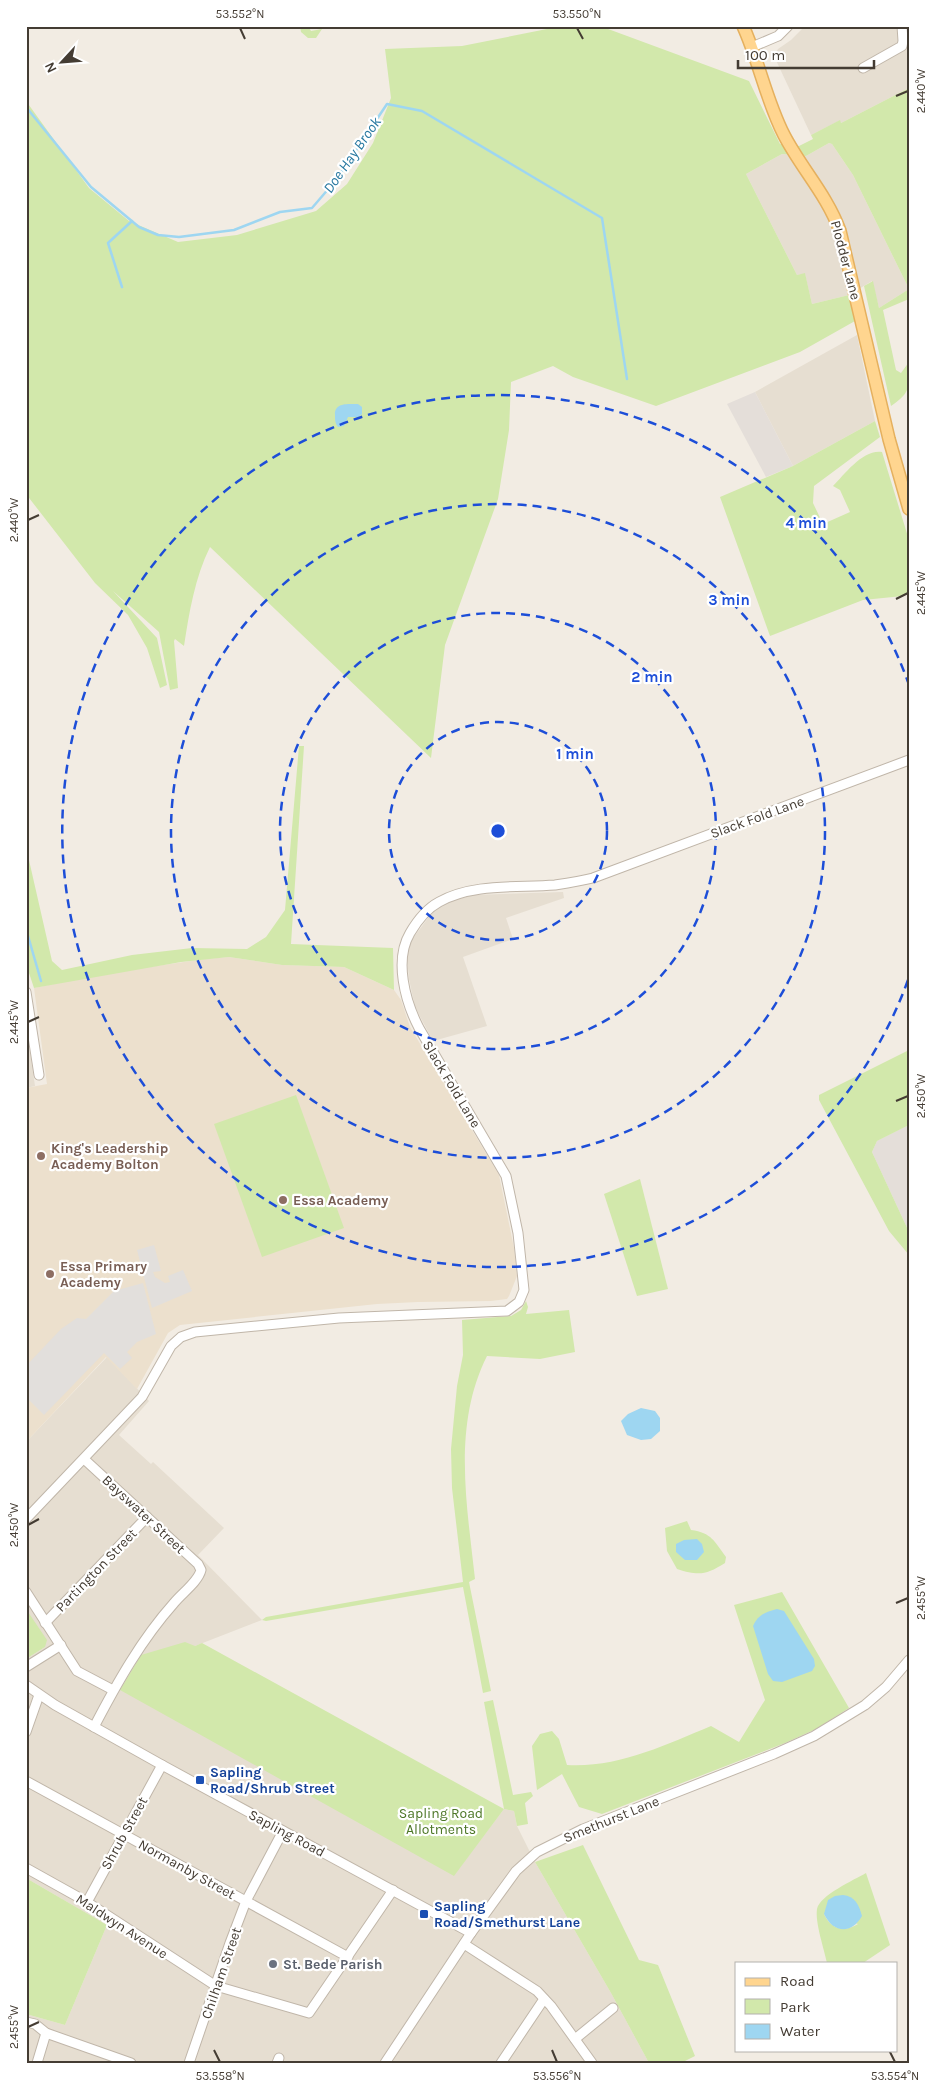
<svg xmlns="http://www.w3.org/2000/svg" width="935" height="2089" viewBox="0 0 935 2089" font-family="Karla,sans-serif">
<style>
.residential{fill:#e6ded1}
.industrial{fill:#e4ded9}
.education{fill:#ece0cd}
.green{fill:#d2e8ab;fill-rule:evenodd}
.parking{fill:#e2dfdc}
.water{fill:#9ed6f1}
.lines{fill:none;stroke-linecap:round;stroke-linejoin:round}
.stream{stroke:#9ed6f1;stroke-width:2.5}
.minor-casing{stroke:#c0b6a9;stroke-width:11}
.major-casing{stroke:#e5b05e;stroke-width:14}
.minor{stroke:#fff;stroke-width:9}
.major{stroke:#ffd58f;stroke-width:11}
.ticks{fill:none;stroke:#443c33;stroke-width:2}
.ring{fill:none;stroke:#1d4ed8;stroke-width:2.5;stroke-dasharray:9 6}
.education-dot{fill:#8d6e63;stroke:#fff;stroke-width:2}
.transit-dot{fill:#1a4fb4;stroke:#fff;stroke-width:2}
.worship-dot{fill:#6b7280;stroke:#fff;stroke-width:2}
.labels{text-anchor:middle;stroke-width:4.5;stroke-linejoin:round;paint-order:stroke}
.street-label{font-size:14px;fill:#443c33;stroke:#fff}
.education-label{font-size:14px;font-weight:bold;fill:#785e54;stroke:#fff;text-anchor:start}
.transit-label{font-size:14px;font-weight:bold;fill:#164399;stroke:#fff;text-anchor:start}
.park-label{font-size:14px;fill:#4c7626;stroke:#fff}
.worship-label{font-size:14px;font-weight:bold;fill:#5b616d;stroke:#fff;text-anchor:start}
.water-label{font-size:15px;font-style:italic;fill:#2979a1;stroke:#fff}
.centre{fill:#1d4ed8;stroke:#fff;stroke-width:2.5}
.ring-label{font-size:15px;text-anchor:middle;font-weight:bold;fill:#1d4ed8;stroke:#fff;stroke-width:4.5;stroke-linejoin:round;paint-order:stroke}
.neatline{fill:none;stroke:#443c33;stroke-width:2}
.ticks-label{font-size:12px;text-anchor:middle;fill:#443c33}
</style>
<rect width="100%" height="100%" fill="#f2ece3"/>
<g class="residential">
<polygon points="805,26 908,26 909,88 841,123 839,121 811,135 774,56 778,49 791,40"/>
<polygon points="829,143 832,144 853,175 909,289 879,308 872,281 849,295 812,304 805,274 797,275 746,174 782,154 806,156"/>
<polygon points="857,335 875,421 793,466 755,392"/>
<polygon points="563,892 564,898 506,918 513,939 463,957 487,1026 433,1041 415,1007 409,979 407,958 411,941 428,918 439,907 455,900 474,895"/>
<polygon points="26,1025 35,1086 26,1088"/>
<polygon points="107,1357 149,1401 119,1435 151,1464 153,1462 224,1528 198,1555 262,1620 195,1646 454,1875 504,1809 514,1811 517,1826 535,1862 611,1993 649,2063 26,2063 26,2014 65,2025 107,1925 26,1878 26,1659 45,1647 26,1609 26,1442"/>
</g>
<g class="industrial">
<polygon points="755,392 793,466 766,477 727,404"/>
<polygon points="909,1125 909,1232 872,1152 877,1141"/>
</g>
<polygon class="education" points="229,957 282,965 344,967 394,990 401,1000 410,1027 499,1175 514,1248 517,1276 509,1296 507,1299 491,1301 418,1302 377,1304 180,1325 168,1333 137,1389 106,1357 26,1442 26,1088 47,1084 34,988 107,973 205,959"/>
<g class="green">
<polygon points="300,26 308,26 311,31 322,29 316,38 308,38 301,32"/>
<path d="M562,26H600L749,81L780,144L799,146L813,139L811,135L840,120L841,123L909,88V289L853,175L832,144L829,143L806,156L782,154L746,174L797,275L805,273L812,304L849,295L855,321L800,352L656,406L573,377L553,366L511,382L509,430L498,499L445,645L431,758L210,547C195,577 189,613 184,646L175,639L174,641L178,688L170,690L159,632L113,591L157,638L167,685L160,688L147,648L128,615L95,583L26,494V101L89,188L129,221L178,242L237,235L316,211L347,184L373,143L391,98L385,49L462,46Z"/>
<path d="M873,281L879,308L909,289V299L883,310L896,370L901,373L909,362C909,386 912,392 891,406L864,286Z"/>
<path d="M875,421L880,437L814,486L813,503L823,524L850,512L840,490L833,486C845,474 863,449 882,452L909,540V593L903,596L863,600L770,636L720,497L793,466Z"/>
<polygon points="299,746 304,746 291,944 393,948 394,990 344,967 282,965 229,957 181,962 34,988 26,964 26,847 52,961 62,970 132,955 192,948 247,949 266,937 285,910"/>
<polygon points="909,1050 909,1125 877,1141 872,1152 909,1232 909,1255 889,1231 819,1100 819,1095"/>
<polygon points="296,1095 344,1228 262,1257 214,1124"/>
<polygon points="640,1179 668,1289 637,1296 604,1194"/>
<path d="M526,1301L528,1307L526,1314L569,1310L575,1352L540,1359L487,1356C452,1426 467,1505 475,1579L469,1582L491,1691L483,1693L463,1587L266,1621L262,1620L266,1617L463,1582L452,1488L451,1449L457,1386L463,1355L462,1320L511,1316L521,1310Z"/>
<path d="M687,1521L691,1530C712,1533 714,1541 726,1557L725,1563C706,1575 699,1576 677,1569L667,1551L665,1528Z"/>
<path d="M782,1592L849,1708L816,1729L785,1743L602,1814L579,1807L562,1774L537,1790L532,1746L540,1734L552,1731L559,1739L567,1765C618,1768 665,1745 711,1726L739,1742L765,1700L734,1605Z"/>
<polygon points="26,1609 47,1640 45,1647 26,1659"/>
<polygon points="185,1642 195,1646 202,1643 504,1809 484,1702 493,1700 513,1795 531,1792 533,1796 525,1803 528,1824 517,1826 514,1811 504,1809 454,1876 120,1690 141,1655"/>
<polygon points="583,1845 639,1960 658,1965 695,2056 681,2063 649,2063 611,1993 535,1862"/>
<path d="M866,1873L890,1945L863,1963H827C824,1948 815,1923 817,1909C820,1895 854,1880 866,1873ZM824,1914L858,1924C844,1933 831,1929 824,1914Z"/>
<polygon points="26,1878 107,1925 65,2025 26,2014"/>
</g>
<g class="parking">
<polygon points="154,1245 161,1271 153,1272 155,1277 165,1283 170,1282 168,1276 183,1270 192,1291 152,1308 137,1250"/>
<polygon points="143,1283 156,1334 137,1342 127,1352 132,1358 120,1369 104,1353 44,1415 26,1397 26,1366 61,1329 77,1318 86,1319 114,1291"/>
</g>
<g class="water">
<path d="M358,404L362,407V414L358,417H348L344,426L338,427C335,423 335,420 335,415C334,402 349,404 358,404Z"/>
<polygon points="641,1408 655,1411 660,1418 660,1431 651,1439 641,1440 627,1435 621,1421 628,1414"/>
<polygon points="697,1539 702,1544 704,1552 697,1560 685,1560 676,1552 676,1544 684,1540"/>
<path d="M777,1609L784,1611L814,1659L815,1666L812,1671L782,1682L773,1681L768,1674L753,1626C758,1615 765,1612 777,1609Z"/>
<path d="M843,1895C855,1896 859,1905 862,1916C851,1935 833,1933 824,1914L828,1900L835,1896Z"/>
</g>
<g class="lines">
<g class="stream">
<polyline points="26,107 91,187 139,227 158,235 179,237 234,230 280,212 312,208 336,180 387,104 422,111 602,218 627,379"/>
<polyline points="122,287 108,243 132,221"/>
<polyline points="26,929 41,981"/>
</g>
<defs>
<g id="minor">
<polyline points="752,47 778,36 788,26"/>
<polyline points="863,68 902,46 903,41 902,26"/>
<polyline points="26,992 39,1075"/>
<path d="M84,1459L198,1564L201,1570C198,1582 182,1593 174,1603C141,1640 117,1683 94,1727"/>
<path d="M26,1519L142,1397L171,1346L181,1337L195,1332L339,1318L507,1311L519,1302L524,1290L518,1233L506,1176L419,1028C405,1001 394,960 410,933C417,921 426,909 439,902C473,883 517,888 555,885C568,883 581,881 593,878L909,760"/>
<polyline points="26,1592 77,1671 113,1690"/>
<polyline points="45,1623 147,1517"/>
<polyline points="26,1667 61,1645"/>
<polyline points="26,1685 55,1705 162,1765 471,1933"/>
<polyline points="26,1732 39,1695"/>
<polyline points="26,1781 348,1957"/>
<polyline points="26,1868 87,1902 216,1986 309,2013 393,1890"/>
<polyline points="87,1902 162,1765"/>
<polyline points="464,1944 537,1991 551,2006 592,2063"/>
<polyline points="26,2022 35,2024 46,2033 131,2063"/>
<polyline points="575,2039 613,2008"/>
<polyline points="37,2063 46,2033"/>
<polyline points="189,2063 230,1943 246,1901 283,1831"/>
<polyline points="277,2063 279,2058"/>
<polyline points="385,2063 471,1933 516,1871 537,1852 583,1829 774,1754 814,1736 865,1705 886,1687 909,1660"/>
<polyline points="501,2063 544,1999"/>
</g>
<path id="major" d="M743,26C759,61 766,100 784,135C801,168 827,195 840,231L889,439L909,509"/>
</defs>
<use href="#minor" class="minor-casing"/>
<use href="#major" class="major-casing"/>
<use href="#minor" class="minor"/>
<use href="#major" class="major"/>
</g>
<path class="ticks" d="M240,28L245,39M577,28L583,39M896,96L908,91M28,520L39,515M896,599L908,593M28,1022L39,1017M896,1101L908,1096M28,1525L39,1519M896,1603L908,1598M28,2027L39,2022M214,2050L220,2062M552,2050L557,2062M889,2050L895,2062"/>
<g class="ring">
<circle cx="498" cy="831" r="109"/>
<circle cx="498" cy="831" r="218"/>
<circle cx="498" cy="831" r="327"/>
<path d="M908 980A436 436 0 1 1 908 682"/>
</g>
<g class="education-dot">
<circle cx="41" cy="1156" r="5"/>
<circle cx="283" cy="1200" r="5"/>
<circle cx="50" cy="1274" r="5"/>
</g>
<g class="transit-dot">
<rect x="195" y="1775" width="10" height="10" rx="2.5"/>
<rect x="419" y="1909" width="10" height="10" rx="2.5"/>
</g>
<circle class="worship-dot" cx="273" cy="1964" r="5"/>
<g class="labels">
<g class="street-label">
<text transform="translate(846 260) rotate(75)" y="5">Plodder Lane</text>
<text transform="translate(757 817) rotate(-20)" y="5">Slack Fold Lane</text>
<text transform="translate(452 1084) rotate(59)" y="5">Slack Fold Lane</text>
<text transform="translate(144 1514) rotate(43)" y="5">Bayswater Street</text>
<text transform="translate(96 1570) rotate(-46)" y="5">Partington Street</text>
<text transform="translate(611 1819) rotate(-22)" y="5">Smethurst Lane</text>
<text transform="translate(124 1833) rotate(-61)" y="5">Shrub Street</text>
<text transform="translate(287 1833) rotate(28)" y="5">Sapling Road</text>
<text transform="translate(187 1869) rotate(29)" y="5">Normanby Street</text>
<text transform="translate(122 1926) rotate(33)" y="5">Maldwyn Avenue</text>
<text transform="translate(221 1973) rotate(-71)" y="5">Chilham Street</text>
</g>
<g class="education-label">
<text x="51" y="1153">King's Leadership<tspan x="51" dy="16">Academy Bolton</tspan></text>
<text x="293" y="1205">Essa Academy</text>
<text x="60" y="1271">Essa Primary<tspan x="60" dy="16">Academy</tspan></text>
</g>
<g class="transit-label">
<text x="210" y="1777">Sapling<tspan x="210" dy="16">Road/Shrub Street</tspan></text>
<text x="434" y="1911">Sapling<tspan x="434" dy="16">Road/Smethurst Lane</tspan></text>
</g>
<g class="park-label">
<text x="441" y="1818">Sapling Road<tspan x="441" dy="16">Allotments</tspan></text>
</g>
<g class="worship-label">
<text x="283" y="1969">St. Bede Parish</text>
</g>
<g class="water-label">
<text transform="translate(352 155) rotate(-55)" y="5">Doe Hay Brook</text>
</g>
</g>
<circle cx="498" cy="831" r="8" class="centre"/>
<g class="ring-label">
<text x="806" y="528">4 min</text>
<text x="729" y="605">3 min</text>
<text x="652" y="682">2 min</text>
<text x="575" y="759">1 min</text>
</g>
<rect width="935" height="2089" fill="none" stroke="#ffffff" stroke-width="55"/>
<rect x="735" y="1962" width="162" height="90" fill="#ffffff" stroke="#b4b1ad"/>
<rect x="745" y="1978" width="25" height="8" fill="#ffd58f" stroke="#b4b1ad"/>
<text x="780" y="1986" font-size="15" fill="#443c33">Road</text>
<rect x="745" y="1999" width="25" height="15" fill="#d2e8ab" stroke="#b4b1ad"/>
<text x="780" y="2012" font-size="15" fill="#443c33">Park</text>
<rect x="745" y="2024" width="25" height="15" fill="#9ed6f1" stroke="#b4b1ad"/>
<text x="780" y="2036" font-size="15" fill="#443c33">Water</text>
<g transform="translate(62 62) rotate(244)" stroke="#ffffff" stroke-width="4" paint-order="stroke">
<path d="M0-4L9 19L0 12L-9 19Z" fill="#443c33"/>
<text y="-8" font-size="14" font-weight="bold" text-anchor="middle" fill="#443c33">N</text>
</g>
<path d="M738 60v8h136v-8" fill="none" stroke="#443c33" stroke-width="2.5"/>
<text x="745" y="60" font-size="15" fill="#443c33" stroke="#ffffff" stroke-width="4" paint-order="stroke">100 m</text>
<rect x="28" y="28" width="880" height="2034" class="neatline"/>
<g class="ticks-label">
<text x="240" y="18">53.552°N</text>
<text x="577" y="18">53.550°N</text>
<text transform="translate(921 91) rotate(-90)" y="4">2.440°W</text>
<text transform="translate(14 520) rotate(-90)" y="4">2.440°W</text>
<text transform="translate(921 593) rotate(-90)" y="4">2.445°W</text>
<text transform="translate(14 1022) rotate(-90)" y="4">2.445°W</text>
<text transform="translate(921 1096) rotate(-90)" y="4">2.450°W</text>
<text transform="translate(14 1525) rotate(-90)" y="4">2.450°W</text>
<text transform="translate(921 1598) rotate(-90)" y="4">2.455°W</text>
<text transform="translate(14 2027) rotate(-90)" y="4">2.455°W</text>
<text x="220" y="2080">53.558°N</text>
<text x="557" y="2080">53.556°N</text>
<text x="895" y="2080">53.554°N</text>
</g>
</svg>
